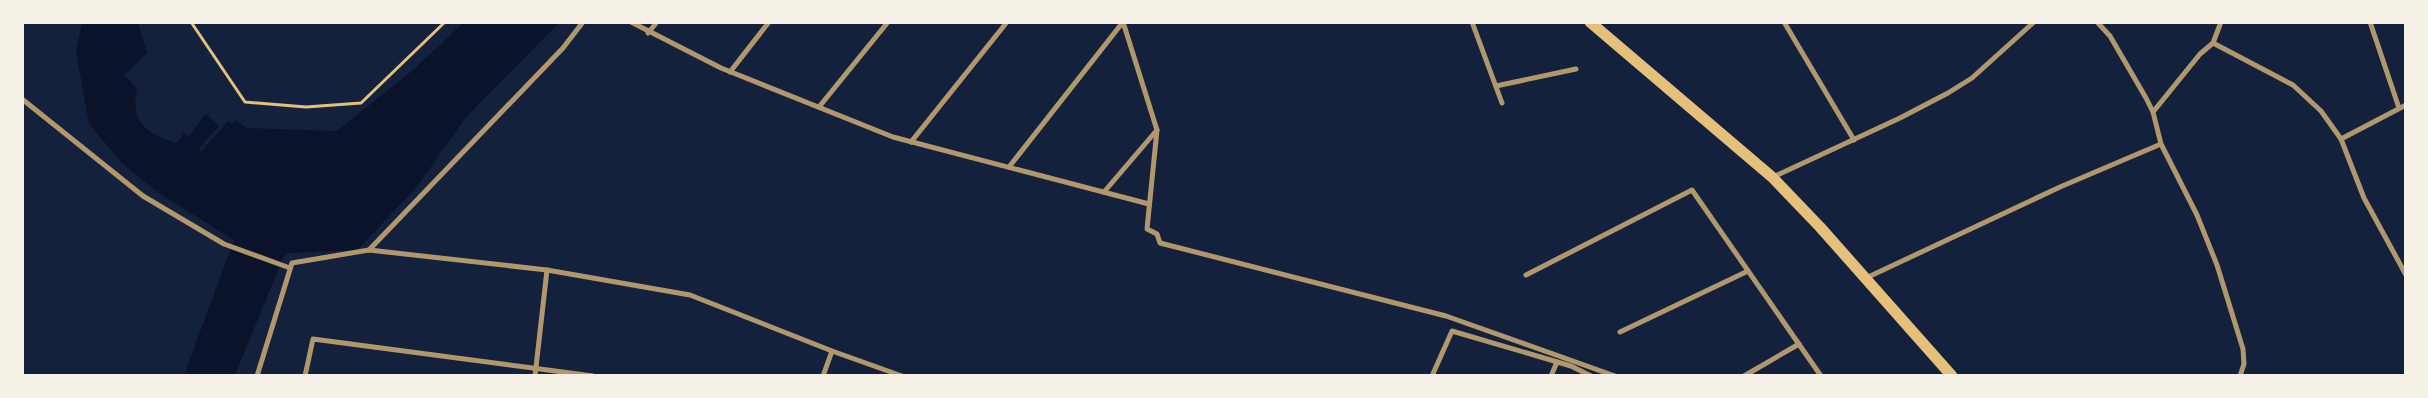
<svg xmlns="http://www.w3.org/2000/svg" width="2428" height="398" viewBox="0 0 2428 398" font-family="'Varela Round',sans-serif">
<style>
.water{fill:#0b132b}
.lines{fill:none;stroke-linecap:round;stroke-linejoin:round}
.path{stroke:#e5c07b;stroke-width:3}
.minor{stroke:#b1986c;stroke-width:5}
.primary{stroke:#e5c07b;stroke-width:11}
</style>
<rect width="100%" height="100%" fill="#14213d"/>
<path class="water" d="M82,23H138L147,53L125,75L137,89C130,123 147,134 177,143L184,133L188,137L206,114L219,126L199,149L201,152L228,121L232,124L236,120L247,128L337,131L413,70L463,23H559L466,117L416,188L357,250L288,253L283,258L235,375H184L234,240L157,192L123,164L89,124L76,51Z"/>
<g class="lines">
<polyline class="path" points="191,22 245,102 306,107 361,103 445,22"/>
<g class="minor">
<polyline points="631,22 721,68 893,137 1149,204"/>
<polyline points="1123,22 1157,130 1147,229 1157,234 1160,243 1446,316 1615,376"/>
<polyline points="1472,22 1502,103"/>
<polyline points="1784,22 1854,140"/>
<polyline points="2097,22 2110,36 2146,98 2153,112 2161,144 2197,215 2217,265 2243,349 2244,364 2240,376"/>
<polyline points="2370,22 2399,108"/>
<polyline points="648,33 657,22"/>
<polyline points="2213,43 2293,85 2321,111 2341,139 2364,198 2406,275"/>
<polyline points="730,72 769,22"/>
<polyline points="1496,86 1576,69"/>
<polyline points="22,99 143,196 224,244 290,268"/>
<polyline points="819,107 888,22"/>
<polyline points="2153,112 2200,54 2213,43 2221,22"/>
<polyline points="2341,139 2406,105"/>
<polyline points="911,142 1007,22"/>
<polyline points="1009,167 1123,22"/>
<polyline points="1773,177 1900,118 1948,93 1972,78 2034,22"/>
<polyline points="1104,192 1157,130"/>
<polyline points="369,250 563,48 583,22"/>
<polyline points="1526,275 1692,190 1821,376"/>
<polyline points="1866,278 2060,187 2161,144"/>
<polyline points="1620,332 1748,271"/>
<polyline points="257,376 292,263 369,250 547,270 690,295 832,351 902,376"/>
<polyline points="305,376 313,339 593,376"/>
<polyline points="535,376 547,270"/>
<polyline points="823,376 832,351"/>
<polyline points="1432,376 1452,331 1571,366 1591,376"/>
<polyline points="1551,376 1557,362"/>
<polyline points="1744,376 1799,344"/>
</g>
<polyline class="primary" points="1590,22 1772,177 1820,227 1952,376"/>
</g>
<rect width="2428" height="398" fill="none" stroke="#f6f1e7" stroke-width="48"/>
</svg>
